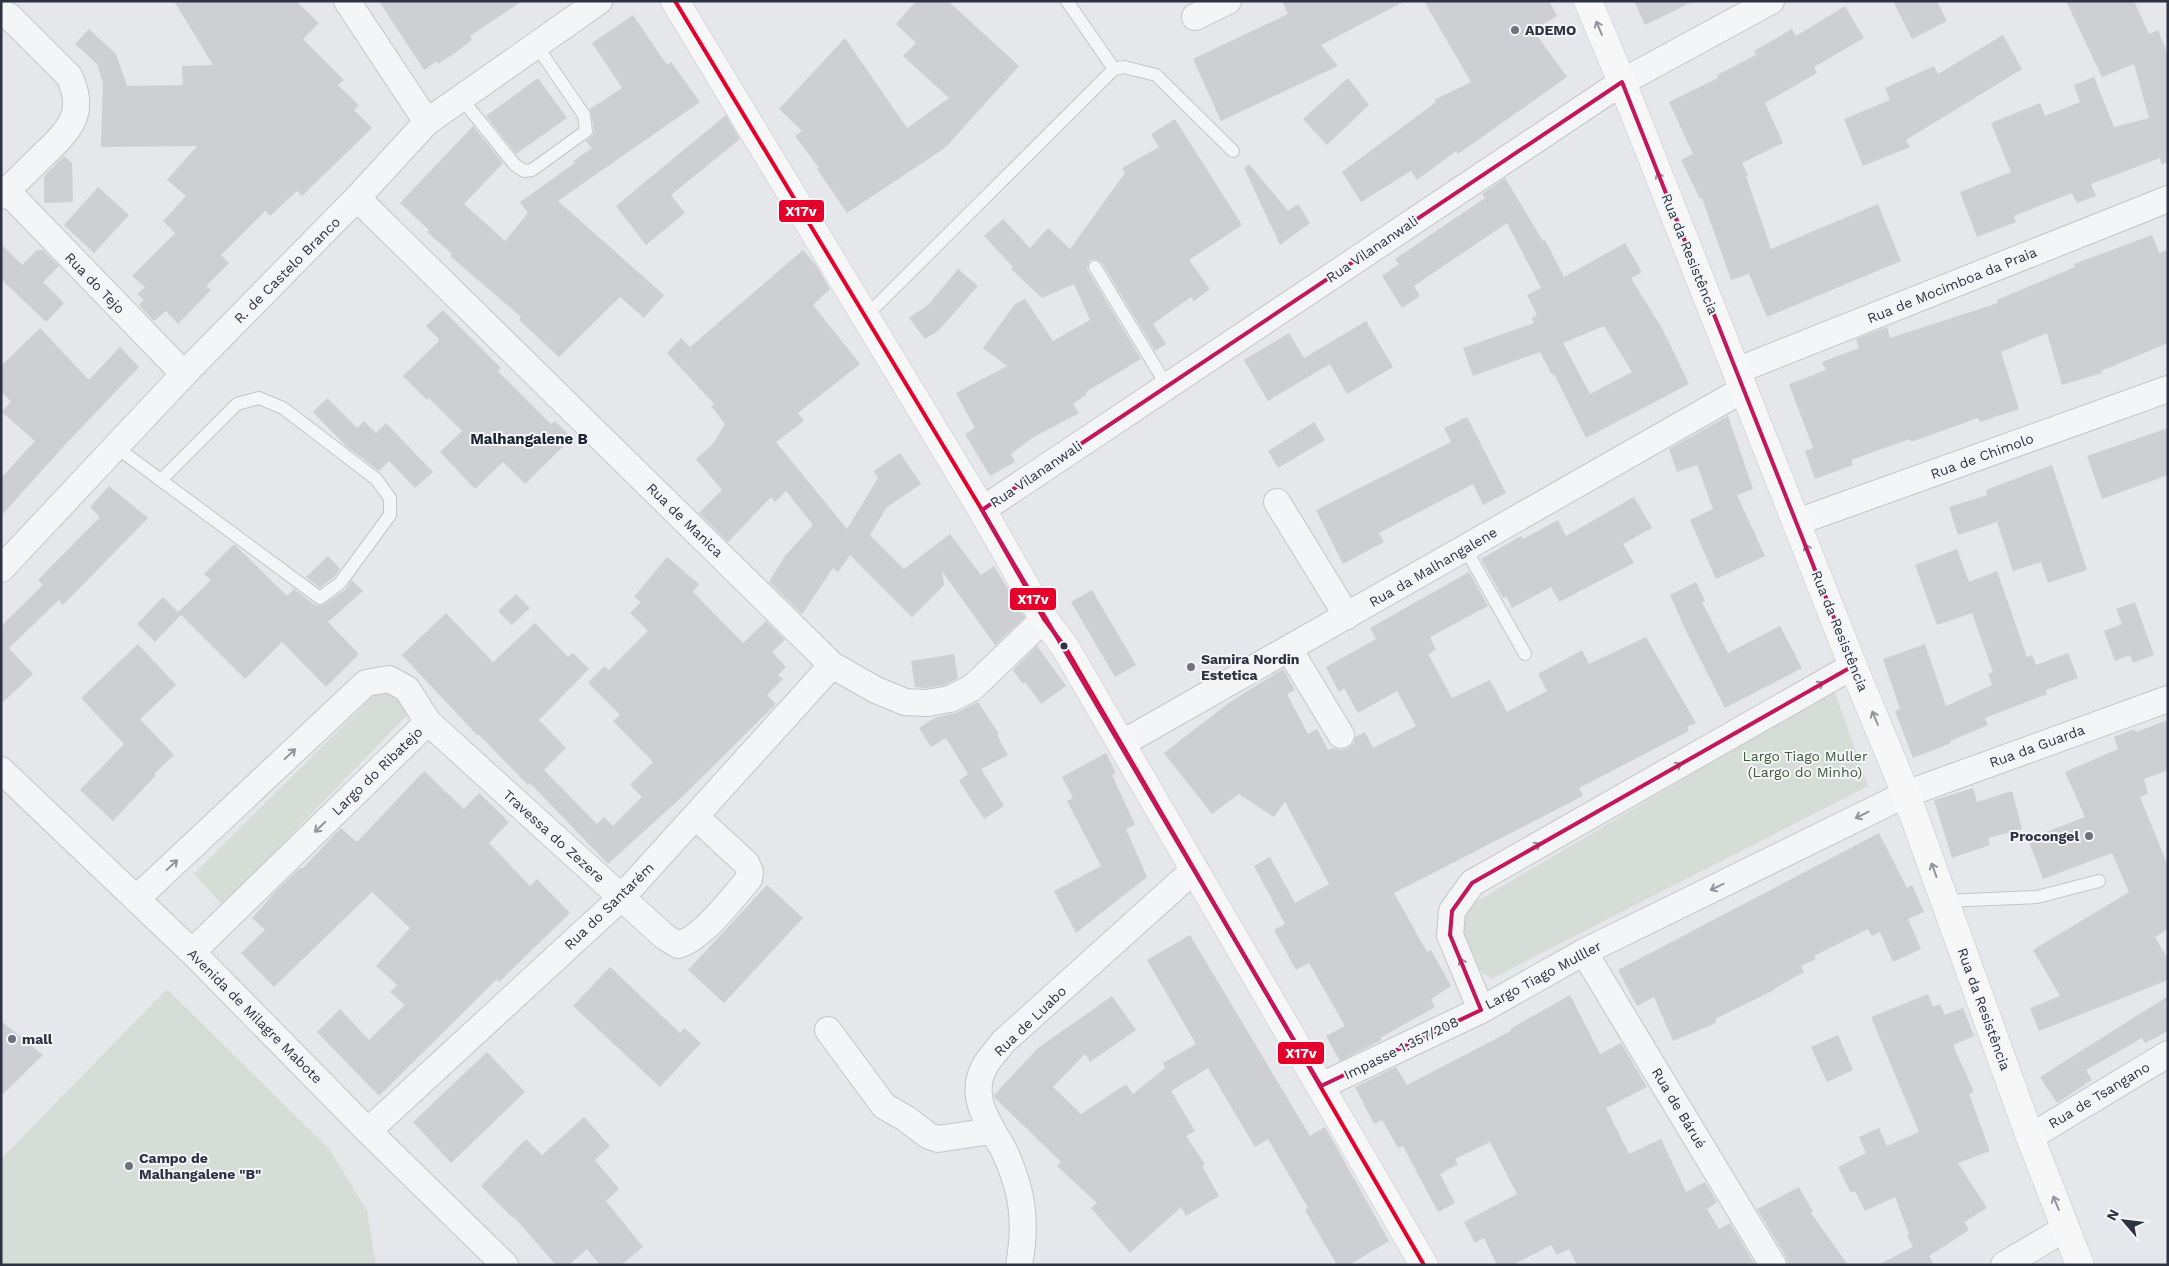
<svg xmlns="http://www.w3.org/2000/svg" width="2169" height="1266" viewBox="0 0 2169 1266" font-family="'Work Sans',sans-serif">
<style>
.green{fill:#d6ddd6}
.building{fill:#cecfd2;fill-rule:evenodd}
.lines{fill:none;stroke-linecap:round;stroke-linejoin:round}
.lane-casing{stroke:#c3c5c8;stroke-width:14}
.street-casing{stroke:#c3c5c8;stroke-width:28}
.secondary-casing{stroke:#c3c5c8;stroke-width:29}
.lane{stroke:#f4f5f6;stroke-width:12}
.street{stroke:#f4f5f6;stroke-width:26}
.secondary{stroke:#f7f7f8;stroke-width:28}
.bus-1-casing{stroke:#f4f5f8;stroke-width:8}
.bus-1{stroke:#e4002b;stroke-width:4}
.oneway{stroke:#92959d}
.oneway2{stroke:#90949c}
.marked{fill:none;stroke:#c2185b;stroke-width:4;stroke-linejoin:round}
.poi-dot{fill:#6d727d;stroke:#f4f5f8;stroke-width:2}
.bus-dot{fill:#2d3342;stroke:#f4f5f8;stroke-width:2}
.labels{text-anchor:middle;stroke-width:4;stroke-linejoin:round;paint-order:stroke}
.poi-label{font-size:14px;font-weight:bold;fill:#2d3342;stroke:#f4f5f8;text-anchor:start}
.street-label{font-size:14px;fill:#2d3342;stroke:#f4f5f8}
.park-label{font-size:14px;fill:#405c3b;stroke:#f4f5f8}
.neighbourhood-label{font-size:15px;font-weight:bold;fill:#1f2433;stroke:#f4f5f8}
.line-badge{stroke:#f4f5f8;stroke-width:2}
.badge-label{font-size:14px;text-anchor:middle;font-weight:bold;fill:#fff}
</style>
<rect width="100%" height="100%" fill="#e5e7ea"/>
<g class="green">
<polygon points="1834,690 1868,786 1491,979 1468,960 1455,921 1469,906"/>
<polygon points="384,691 397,695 409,713 223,905 194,874 376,693"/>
<polygon points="167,989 330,1150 367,1211 376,1265 1,1265 1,1159"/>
</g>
<g class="building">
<polygon points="174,1 296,1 319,23 303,39 344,80 338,85 359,105 354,110 372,128 302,196 297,191 270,216 265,211 221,255 229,263 206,286 211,290 178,324 166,311 154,321 139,305 144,300 137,294 145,287 132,276 175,233 163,221 186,196 167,180 197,146 101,147 103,83 97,64 75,44 89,29 116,54 127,86 183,85 182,66 213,65"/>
<polygon points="379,1 522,1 470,36 472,40 455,53 438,64 437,61 424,70"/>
<polygon points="916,1 948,1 1019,66 945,148 847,213 817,169 819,168 795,136 802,131 779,109 845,38 907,128 949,98 903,56 916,43 896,24"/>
<polygon points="1282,1 1405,1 1321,45 1338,66 1221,121 1193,59 1288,14"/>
<polygon points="1424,1 1549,1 1557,16 1533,30 1567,77 1458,154 1456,151 1417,180 1411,171 1361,202 1342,172 1436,102 1434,100 1471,82"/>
<polygon points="1634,1 1694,1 1645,25"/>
<polygon points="1893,1 1937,1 1947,21 1912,39"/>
<polygon points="2066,1 2134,1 2149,34 2158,30 2168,55 2168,163 2161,164 2160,158 2091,184 2096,196 2077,203 2072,193 2014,216 2016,222 1977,237 1960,192 2011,172 1991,123 2040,103 2045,116 2080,102 2074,85 2094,77 2114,127 2149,118 2134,64 2102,77"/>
<polygon points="1845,6 1864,38 1814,67 1817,73 1765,103 1783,143 1742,163 1748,175 1746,176 1771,249 1878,204 1901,261 1767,317 1749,274 1731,280 1702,198 1700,199 1681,160 1693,154 1669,102 1718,78 1717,75 1756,55 1754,51 1792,29 1796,36"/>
<polygon points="633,15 667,65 671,62 700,102 558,201 664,295 644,318 620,297 559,357 519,320 521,317 450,256 452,254 427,232 429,230 400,203 473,126 503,163 464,204 505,241 528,213 520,202 575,163 573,161 592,148 586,141 593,135 594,130 590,109 622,88 592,43"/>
<polygon points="2003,35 2022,69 1906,140 1910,147 1863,166 1844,119 1890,100 1885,88 1934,66 1938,74"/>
<polygon points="538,78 567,118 516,154 486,116"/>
<polygon points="1348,78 1369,105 1327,145 1303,119"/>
<polygon points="726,115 740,139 671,195 685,213 646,245 616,206"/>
<polygon points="1175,119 1242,225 1189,260 1210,289 1194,301 1191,297 1153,324 1166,344 1155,351 1102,263 1095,259 1090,260 1087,267 1088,271 1141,359 1086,392 1087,394 1073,404 1079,413 1032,438 1011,454 1015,462 990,476 965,434 975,428 956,393 1007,366 983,348 1015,304 1025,299 1053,341 1090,320 1074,284 1042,298 1011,269 1013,267 984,236 1003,219 1030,248 1048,228 1070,249 1125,173 1122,168 1159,147 1151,134"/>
<polygon points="64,156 72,163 73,202 44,203 44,176"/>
<polygon points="1249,164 1288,211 1298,204 1310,223 1280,245 1244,168"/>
<path d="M1505,178L1543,241L1545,240L1564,277L1625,243L1642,272L1631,278L1663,330L1689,384L1586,438L1554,374L1552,375L1540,352L1473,376L1463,348L1534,323L1532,318L1537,315L1527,295L1541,288L1507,223L1414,286L1420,296L1402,308L1382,276L1399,264L1395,259L1485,198L1482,194ZM1604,326L1632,372L1590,394L1563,343Z"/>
<polygon points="98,187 129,215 94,253 64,225"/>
<polygon points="2152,235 2159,253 2168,250 2168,343 2101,371 2102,373 2062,385 2047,333 2001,352 2019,409 1980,422 1978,418 1911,442 1910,439 1851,460 1853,465 1815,479 1805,451 1813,448 1789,384 1826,370 1822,362 1859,348 1856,339 1887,327 1890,338 1998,303 1997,300 2075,267 2074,264"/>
<polygon points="1,244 22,265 38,249 40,251 42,249 59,266 43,282 64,303 46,322 1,279"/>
<polygon points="803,250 816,265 830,289 813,305 860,364 798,413 804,421 776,442 847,529 878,478 874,471 900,453 921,484 887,507 870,535 904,569 950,534 981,575 994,566 1025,617 995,645 942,571 944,585 912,617 850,555 838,572 833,568 802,614 769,582 784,557 813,525 786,491 775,502 771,497 728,542 699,513 722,490 696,459 713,444 725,424 711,406 714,404 667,353 681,338 690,347"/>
<polygon points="958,269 978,286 938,331 925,339 909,318 929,304"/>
<polygon points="443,310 501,368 498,371 551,424 555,421 572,438 525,484 503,462 475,489 440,452 462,431 429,398 427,400 403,376 438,342 439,339 426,326"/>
<polygon points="1366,321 1393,367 1347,394 1330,364 1268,401 1244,360 1289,333 1304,358"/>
<polygon points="40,328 89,380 120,347 139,367 63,447 1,516 1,478 35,441 2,412 11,401 1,392 1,366"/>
<polygon points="327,398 357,428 364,421 376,433 386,423 433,472 415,488 389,461 379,471 346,446 313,412"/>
<polygon points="1728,416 1753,489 1737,495 1765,556 1716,579 1690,520 1713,509 1697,465 1677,472 1669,449"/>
<polygon points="1467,417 1506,493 1483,505 1473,484 1379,533 1384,542 1343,564 1316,510 1451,442 1444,428"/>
<polygon points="1314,422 1325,440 1278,468 1268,451"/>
<polygon points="2168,428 2168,475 2102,499 2087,456"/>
<polygon points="2052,465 2087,570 2048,583 2041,562 2013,571 1997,522 1958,535 1949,507 1987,495 1986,490"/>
<polygon points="109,486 148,518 63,605 59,600 9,648 33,674 1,704 1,626 43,585 38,580 100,517 90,507"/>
<polygon points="1634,497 1652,528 1623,544 1634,563 1559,602 1551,587 1512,608 1506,596 1503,598 1481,559 1521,536 1523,539 1558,520 1566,536"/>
<polygon points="234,544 287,596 294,589 315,605 321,606 345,590 352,580 363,591 328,622 359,654 326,687 282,642 245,679 181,615 155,642 137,624 163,597 180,614 178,612 211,580 204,574"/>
<polygon points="1957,549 1969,582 1997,571 2027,657 2032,655 2036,665 2068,653 2078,678 2046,690 2047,694 1985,718 1988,725 1950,741 1951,743 1913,758 1895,711 1900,709 1883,659 1925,644 1946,706 1992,685 1988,674 1993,672 1972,613 1937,625 1915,565"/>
<polygon points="328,556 340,569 334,577 320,588 306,577"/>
<polygon points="667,557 699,584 693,592 743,643 766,621 785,640 772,652 786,667 778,675 783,679 767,695 776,704 686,793 608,864 530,783 528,785 478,734 477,735 402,655 446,613 493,662 535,623 568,657 573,653 589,669 539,720 566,748 544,770 597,824 604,817 613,826 642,797 630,785 653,762 613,721 620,715 588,683 604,666 609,670 648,631 630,613 641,602 634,597"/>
<polygon points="1469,572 1488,606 1430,637 1436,650 1428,654 1452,698 1490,680 1507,712 1547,691 1538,674 1582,650 1589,664 1646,637 1696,723 1687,727 1689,731 1579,788 1583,796 1394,893 1427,952 1431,950 1451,986 1431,999 1435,1007 1380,1038 1382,1040 1340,1061 1326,1036 1345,1026 1309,963 1296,970 1274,930 1285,924 1254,866 1270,857 1295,903 1329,884 1285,802 1274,817 1239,794 1212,814 1164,753 1230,702 1283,669 1295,690 1287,694 1308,734 1317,729 1328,750 1333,748 1341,750 1348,748 1354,743 1355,737 1365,732 1373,748 1416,726 1397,691 1358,713 1344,688 1339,692 1326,667 1376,639 1370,628"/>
<polygon points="1696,582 1705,601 1702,602 1728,653 1780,626 1802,668 1725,708 1687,633 1670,595"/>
<polygon points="1092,590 1136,665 1115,677 1071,602"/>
<polygon points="516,594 530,608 512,625 498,611"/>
<polygon points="2135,602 2154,655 2133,663 2130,655 2115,661 2104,631 2122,624 2116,609"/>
<polygon points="138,644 176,685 140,719 174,755 154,774 156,775 113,821 80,790 124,744 81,698"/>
<polygon points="1037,646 1066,686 1041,704 1025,682 1023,684 1013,670"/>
<polygon points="954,654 958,678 945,685 926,688 915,687 911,661"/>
<polygon points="978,702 999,734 997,735 1008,755 981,769 1004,806 984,819 959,781 968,774 946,738 931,747 919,728 936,717 956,713"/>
<polygon points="2168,720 2168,770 2144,779 2148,794 2140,797 2168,866 2168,929 2155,937 2168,959 2168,980 2039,1031 2030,1008 2060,996 2033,950 2129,892 2112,853 2043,879 2028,839 2085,817 2065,772 2118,749 2114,737 2134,729 2136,732"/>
<polygon points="1106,753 1116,773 1112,775 1135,825 1126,829 1147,877 1076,933 1054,891 1101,866 1067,801 1073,798 1062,777"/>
<polygon points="424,771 464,809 479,793 509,822 489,843 530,886 537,879 570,913 499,982 497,979 379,1096 317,1032 340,1009 369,1040 405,1005 390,992 397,985 376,966 410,928 372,892 274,987 241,953 265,930 252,918 276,891 300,868 302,869 341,828 357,842"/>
<polygon points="1973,788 1977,802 2012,791 2022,829 1988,838 1990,845 1952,858 1934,800"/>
<polygon points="1879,833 1907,888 1912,885 1924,912 1908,919 1921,949 1893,962 1880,932 1872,936 1868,929 1814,956 1816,959 1801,966 1804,972 1774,989 1774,990 1715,1019 1716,1023 1673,1041 1654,997 1637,1006 1618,970"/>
<polygon points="767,885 803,918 724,1003 688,970"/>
<polygon points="1190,935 1310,1136 1325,1127 1389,1241 1349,1265 1337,1265 1305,1210 1308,1208 1268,1139 1255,1147 1208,1068 1171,1091 1195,1131 1186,1136 1205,1164 1202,1166 1219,1196 1186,1216 1181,1207 1130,1253 1091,1208 1097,1203 1057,1166 1061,1162 995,1098 994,1095 1038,1048 1112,996 1136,1030 1090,1062 1085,1054 1053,1087 1081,1114 1126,1084 1133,1094 1165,1068 1163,1063 1196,1044 1147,960"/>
<polygon points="610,967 680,1033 684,1028 701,1043 660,1087 573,1006"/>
<polygon points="1928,994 1933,1007 1940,1004 1945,1015 1963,1008 1974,1036 1953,1045 1974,1092 1969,1094 1990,1151 1958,1163 1987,1208 1964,1222 1969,1230 1929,1256 1934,1265 1878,1265 1913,1247 1907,1236 1909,1234 1895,1197 1865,1211 1855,1191 1851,1193 1838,1167 1866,1153 1859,1137 1879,1128 1887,1146 1919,1132 1871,1017"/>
<polygon points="1570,995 1600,1054 1621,1043 1647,1087 1606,1108 1629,1154 1661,1139 1686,1192 1705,1182 1717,1202 1707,1209 1719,1229 1730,1223 1755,1265 1577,1265 1569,1249 1557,1255 1551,1245 1513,1265 1497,1265 1484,1238 1475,1243 1464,1222 1517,1194 1490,1142 1455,1159 1458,1164 1440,1174 1455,1203 1438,1212 1403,1146 1398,1148 1382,1120 1374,1124 1355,1087 1396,1067 1407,1085 1511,1031 1510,1029"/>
<polygon points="2168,996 2168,1031 2145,1043 2142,1038 2086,1070 2092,1080 2057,1103 2040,1077"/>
<polygon points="1,1021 43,1055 1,1096"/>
<polygon points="1838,1035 1853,1070 1827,1082 1811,1047"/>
<polygon points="487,1052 525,1092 451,1163 413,1122"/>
<polygon points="584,1117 610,1146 595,1160 619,1189 606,1201 643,1247 621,1265 600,1265 587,1249 569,1265 556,1265 514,1217 513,1218 481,1186 526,1139 542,1155"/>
<polygon points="1799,1187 1813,1212 1811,1213 1848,1265 1788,1265 1786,1257 1757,1209"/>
</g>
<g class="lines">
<defs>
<g id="lane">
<polyline points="1067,1 1114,69"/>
<polyline points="461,98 515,165 524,171 532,170 586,131 584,115 536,45"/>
<polyline points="1095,267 1167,386"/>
<polyline points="865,317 1114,69 1124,67 1156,75 1233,151"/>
<polyline points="116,447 320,598 340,583 390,515 390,498 376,479 283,408 259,398 237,404 162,479"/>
<polyline points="1465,548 1525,654"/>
<polyline points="1945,901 2037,897 2099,881"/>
</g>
<g id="street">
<polyline points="347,1 427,122"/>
<path d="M1,13L9,16L69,76C88,115 67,132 40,158C27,171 14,184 1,196"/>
<polyline points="1195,17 1228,1"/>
<polyline points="7,191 184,374"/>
<polyline points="357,198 832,665 876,690 905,702 927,703 950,699 972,688 1044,619"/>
<polyline points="1736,371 2168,199"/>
<polyline points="1277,502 1347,616"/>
<polyline points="982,510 1622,82 1771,1"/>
<polyline points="1797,522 2168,389"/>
<polyline points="1,569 184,374 357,198 427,122 599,1"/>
<polyline points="1289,649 1341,735"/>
<path d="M428,722L665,937L678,945C703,938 731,899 749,879L750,872L746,863L696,817"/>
<polyline points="1121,744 1744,389"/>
<polyline points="1,770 192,952 368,1131 505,1265"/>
<polyline points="136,899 366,683 389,679 407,689 428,722 192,952"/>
<polyline points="1584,952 1773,1265"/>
<polyline points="1481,1010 1450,935 1452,911 1472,883 1853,666"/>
<polyline points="828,1030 884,1106 905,1118 929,1136 938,1139 991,1131"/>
<polyline points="1321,1086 1481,1010 1584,952 1906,794 2168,699"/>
<polyline points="368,1131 622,897 832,665"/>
<polyline points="2030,1137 2168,1054"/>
<path d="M1019,1265C1024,1238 1025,1212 1017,1185C1013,1172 1008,1157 1001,1145C986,1120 968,1093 986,1064C991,1056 998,1049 1003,1042L1195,869"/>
<polyline points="2004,1265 2066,1228"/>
</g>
<g id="secondary">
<polyline points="675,1 982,510 1044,619 1065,647 1424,1265"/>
<polyline points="1588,1 1622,82 1853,666 1906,794 2030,1137 2080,1265"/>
</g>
</defs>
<use href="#lane" class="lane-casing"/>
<use href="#street" class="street-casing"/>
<use href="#secondary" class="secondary-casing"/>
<use href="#lane" class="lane"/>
<use href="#street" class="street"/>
<use href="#secondary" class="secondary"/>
<defs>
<polyline id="bus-1" points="675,1 982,510 1044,619 1065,647 1424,1265"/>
</defs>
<use href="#bus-1" class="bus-1-casing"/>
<use href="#bus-1" class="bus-1"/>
</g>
<defs><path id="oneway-shaft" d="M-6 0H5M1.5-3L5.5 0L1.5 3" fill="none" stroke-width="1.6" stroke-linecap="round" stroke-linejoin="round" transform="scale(1.25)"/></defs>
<g class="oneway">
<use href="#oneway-shaft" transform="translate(1599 28) rotate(-113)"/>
<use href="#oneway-shaft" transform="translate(1660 179) rotate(-112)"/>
<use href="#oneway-shaft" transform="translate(1808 551) rotate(-111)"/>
<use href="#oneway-shaft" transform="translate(1875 718) rotate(-113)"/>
<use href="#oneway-shaft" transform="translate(1934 870) rotate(-110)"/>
<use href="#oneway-shaft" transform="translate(2056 1203) rotate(-112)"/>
</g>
<g class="oneway2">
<use href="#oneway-shaft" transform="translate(1817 686) rotate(-30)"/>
<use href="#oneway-shaft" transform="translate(290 754) rotate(-43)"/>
<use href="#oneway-shaft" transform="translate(1675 767) rotate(-30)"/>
<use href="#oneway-shaft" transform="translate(1862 815) rotate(154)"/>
<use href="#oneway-shaft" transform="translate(320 827) rotate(136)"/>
<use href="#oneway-shaft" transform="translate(1534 847) rotate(-30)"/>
<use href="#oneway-shaft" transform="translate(172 865) rotate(-43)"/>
<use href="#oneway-shaft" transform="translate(1717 887) rotate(154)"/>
<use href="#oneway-shaft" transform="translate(1463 965) rotate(-112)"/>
</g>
<path class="marked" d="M1622,82L1853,666L1472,883L1452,911L1450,935L1481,1010L1321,1086L982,510Z"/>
<g class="poi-dot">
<circle cx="1515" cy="30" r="5"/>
<circle cx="1191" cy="667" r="5"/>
<circle cx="2089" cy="836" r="5"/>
<circle cx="12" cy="1039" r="5"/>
<circle cx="129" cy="1166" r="5"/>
</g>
<circle class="bus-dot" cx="1064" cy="646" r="4.5"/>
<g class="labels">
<g class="poi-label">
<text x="1525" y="35">ADEMO</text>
<text x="1201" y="664">Samira Nordin<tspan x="1201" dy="16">Estetica</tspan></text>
<text x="2079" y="841" text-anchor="end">Procongel</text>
<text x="22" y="1044">mall</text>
<text x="139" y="1163">Campo de<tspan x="139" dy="16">Malhangalene "B"</tspan></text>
</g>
<g class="street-label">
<text transform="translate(1372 249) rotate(-34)" y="5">Rua Vilananwali</text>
<text transform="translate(1690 254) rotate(68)" y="5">Rua da Resistência</text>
<text transform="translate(287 270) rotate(-45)" y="5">R. de Castelo Branco</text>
<text transform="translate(95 283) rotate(46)" y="5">Rua do Tejo</text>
<text transform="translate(1952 285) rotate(-22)" y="5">Rua de Mocimboa da Praia</text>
<text transform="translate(1982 456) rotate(-20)" y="5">Rua de Chimolo</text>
<text transform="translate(1036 474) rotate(-34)" y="5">Rua Vilananwali</text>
<text transform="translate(685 520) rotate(44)" y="5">Rua de Manica</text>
<text transform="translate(1433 567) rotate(-30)" y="5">Rua da Malhangalene</text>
<text transform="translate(1840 631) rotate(68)" y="5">Rua da Resistência</text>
<text transform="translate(2037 746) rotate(-20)" y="5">Rua da Guarda</text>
<text transform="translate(377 771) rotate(-44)" y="5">Largo do Ribatejo</text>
<text transform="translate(554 836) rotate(42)" y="5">Travessa do Zezere</text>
<text transform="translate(609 906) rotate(-44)" y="5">Rua do Santarém</text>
<text transform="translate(1543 975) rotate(-28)" y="5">Largo Tiago Mulller</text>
<text transform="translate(1984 1009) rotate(70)" y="5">Rua da Resistência</text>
<text transform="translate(255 1016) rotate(45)" y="5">Avenida de Milagre Mabote</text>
<text transform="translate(1030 1021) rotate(-44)" y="5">Rua de Luabo</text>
<text transform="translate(1401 1048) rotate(-26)" y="5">Impasse 1.357/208</text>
<text transform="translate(2099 1095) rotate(-31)" y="5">Rua de Tsangano</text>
<text transform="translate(1679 1108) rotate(59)" y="5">Rua de Bárué</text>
</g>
<g class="park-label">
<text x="1805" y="761">Largo Tiago Muller<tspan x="1805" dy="16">(Largo do Minho)</tspan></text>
</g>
<g class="neighbourhood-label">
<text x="529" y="444">Malhangalene B</text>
</g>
</g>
<g class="line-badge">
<rect x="778" y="199" width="47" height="24" rx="5" fill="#e4002b"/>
<rect x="1009" y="587" width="48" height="24" rx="5" fill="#e4002b"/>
<rect x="1277" y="1041" width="48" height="24" rx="5" fill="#e4002b"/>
</g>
<g class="badge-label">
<text x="801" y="216">X17v</text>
<text x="1033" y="604">X17v</text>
<text x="1301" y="1058">X17v</text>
</g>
<rect width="2169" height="1266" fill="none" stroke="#2d3342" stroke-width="5"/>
<g transform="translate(2124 1221) rotate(298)" stroke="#f4f5f8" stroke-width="4" paint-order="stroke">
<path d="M0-4L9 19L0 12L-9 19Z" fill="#2d3342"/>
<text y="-8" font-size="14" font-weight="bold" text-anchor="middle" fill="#2d3342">N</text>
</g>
</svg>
